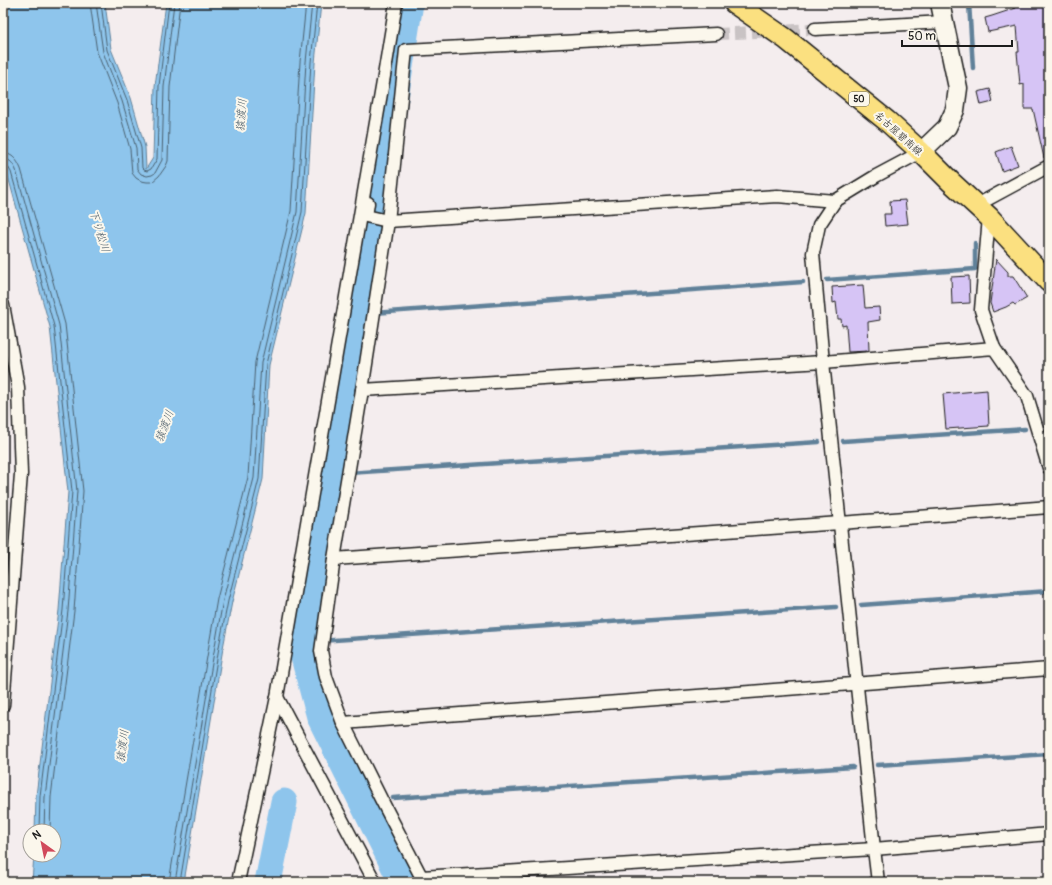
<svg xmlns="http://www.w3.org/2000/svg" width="1052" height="885" viewBox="0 0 1052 885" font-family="Pangolin,'Klee One',sans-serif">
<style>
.water{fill:#8ec5ec;stroke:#608199}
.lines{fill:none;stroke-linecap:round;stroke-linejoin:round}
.shore{stroke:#4a606f;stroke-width:1}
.stream{stroke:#608199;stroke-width:4.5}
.river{stroke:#8ec5ec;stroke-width:27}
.building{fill:#d6c4f5;stroke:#1c1c1c}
.street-tunnel{stroke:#c9c3c4;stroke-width:12;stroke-dasharray:12 6;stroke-linecap:butt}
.street-casing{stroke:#1c1c1c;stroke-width:15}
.secondary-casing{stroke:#1c1c1c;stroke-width:21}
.primary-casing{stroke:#1c1c1c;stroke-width:23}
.street{stroke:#fbf7ec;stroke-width:12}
.secondary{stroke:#fbf7ec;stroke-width:18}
.primary{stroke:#fbe080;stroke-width:20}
.labels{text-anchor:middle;stroke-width:4;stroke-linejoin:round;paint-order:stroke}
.shield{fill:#fbf7ec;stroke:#5f5e5a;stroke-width:1}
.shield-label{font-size:9px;font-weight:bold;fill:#1c1c1c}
.street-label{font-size:10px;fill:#1c1c1c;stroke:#fbf7ec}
.water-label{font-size:11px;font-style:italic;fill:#445765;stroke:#fbf7ec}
</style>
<rect width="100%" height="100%" fill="#f4edee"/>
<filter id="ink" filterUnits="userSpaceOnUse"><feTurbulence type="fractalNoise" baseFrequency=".025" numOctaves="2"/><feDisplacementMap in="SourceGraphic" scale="8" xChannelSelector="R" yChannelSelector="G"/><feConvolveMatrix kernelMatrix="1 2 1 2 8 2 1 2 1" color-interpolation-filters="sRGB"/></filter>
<g filter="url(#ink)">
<polygon class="water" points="3,3 105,3 111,49 131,98 145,147 146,169 153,158 155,86 166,3 321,3 315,63 306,213 269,365 263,479 232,602 223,648 184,882 32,882 34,855 54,855 54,831 35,831 36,796 59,610 68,492 50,327 7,173 3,165"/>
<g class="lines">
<g class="shore">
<polyline points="90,3 97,52 117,103 130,149 132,173 136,178 141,181 147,182 152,182 159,176 166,166 168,161 170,87 180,3"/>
<polyline points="96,3 103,52 122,101 136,148 137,169 141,174 147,176 152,175 155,173 162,160 164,87 174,3"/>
<polyline points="101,3 107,50 127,100 141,148 142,168 144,170 147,171 151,169 157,159 159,86 169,3"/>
<path d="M3,153C13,154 17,160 21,169L65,324L83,491L74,611L51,797L50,831"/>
<path d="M3,159C11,159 13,164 16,170L59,325L77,491L68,611L45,797L44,831"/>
<polyline points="3,164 7,165 11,172 54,326 72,491 63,610 40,796 39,831"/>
<polyline points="169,882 209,645 217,599 248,477 255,362 291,211 300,62 306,3"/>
<polyline points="175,882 215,646 223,600 254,478 261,363 297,212 306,62 312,3"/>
<polyline points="180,882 219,647 228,601 259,479 266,364 302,212 311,62 317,3"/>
</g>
<g class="stream">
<polyline points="969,3 973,68"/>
<polyline points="827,280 975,269 975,243"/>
<polyline points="360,314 803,282"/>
<polyline points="843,441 1025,429"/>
<polyline points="333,474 819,442"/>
<polyline points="861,605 1049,591"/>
<polyline points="304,642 836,607"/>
<polyline points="877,765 1049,754"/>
<polyline points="393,798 853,767"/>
<polyline points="361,800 368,800"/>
</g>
<g class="river">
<polyline points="268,882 284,802"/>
<polyline points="402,882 320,717 303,653 375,225 410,3"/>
</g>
</g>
<g class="building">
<polygon points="1015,3 1049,3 1049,158 1044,158 1033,109 1024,109 1024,84 1020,85 1017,52 1019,52 1017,26 988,32 985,18 992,16 1016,8"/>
<polygon points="990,89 993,102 981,105 978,92"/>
<polygon points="1011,146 1018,165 1002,171 996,152"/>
<polygon points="905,200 908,224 885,226 884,214 891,214 890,201"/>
<polygon points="996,259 1008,272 1008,276 1013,276 1027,298 1015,305 1013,303 1006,307 993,312 990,303"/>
<polygon points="969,276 970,303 952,304 951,277"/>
<polygon points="863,285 865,308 879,307 880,320 868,322 869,351 848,352 846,325 842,326 841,319 838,319 836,302 833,303 832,287"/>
<polygon points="987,390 989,426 946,429 943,394"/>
</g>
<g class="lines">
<polyline class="street-tunnel" points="716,34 815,29"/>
<defs>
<g id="street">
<polyline points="815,29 944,22"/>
<polyline points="368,203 366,216 388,221 406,50 716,34"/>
<polyline points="977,205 1049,166"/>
<polyline points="989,217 981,310 994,348"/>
<polyline points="3,305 18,387 21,474 3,705"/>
<polyline points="362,390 388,221 777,196 835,201"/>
<polyline points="334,559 840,523 1049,507"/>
<polyline points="277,697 375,882"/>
<polyline points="343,723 1049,669"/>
<polyline points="421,877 874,849 1049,834"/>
<polyline points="238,882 277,697 384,76 396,3"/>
<polyline points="424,882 381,799 343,723 326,677 321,651 334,559 362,390 823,362 994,348 1027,396 1049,468"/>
<polyline points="878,882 874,849 823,362 813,253 819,225 835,201 876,176 921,152"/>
</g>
<polyline id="secondary" points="921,152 947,127 955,110 958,88 940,3"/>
<polyline id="primary" points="734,3 786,39 887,121 921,152 951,182 989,217 1049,282"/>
</defs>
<use href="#street" class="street-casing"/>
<use href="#secondary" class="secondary-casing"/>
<use href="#primary" class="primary-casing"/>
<use href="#street" class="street"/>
<use href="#secondary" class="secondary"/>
<use href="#primary" class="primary"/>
</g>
</g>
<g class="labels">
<rect class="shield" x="849" y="92" width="20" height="14" rx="3"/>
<g class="shield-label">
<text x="859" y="102">50</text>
</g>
<g class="street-label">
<text transform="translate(899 133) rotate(42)" y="4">名古屋碧南線</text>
</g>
<g class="water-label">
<text transform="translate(241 115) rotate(-86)" y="4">猿渡川</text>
<text transform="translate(100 231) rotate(72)" y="4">下り松川</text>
<text transform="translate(164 426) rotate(-70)" y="4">猿渡川</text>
<text transform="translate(122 746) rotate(-83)" y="4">猿渡川</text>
</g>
</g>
<rect width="1052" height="885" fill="none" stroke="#fbf7ec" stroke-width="16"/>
<rect x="8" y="8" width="1036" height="869" fill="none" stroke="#1c1c1c" stroke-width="1.5" filter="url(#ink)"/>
<g transform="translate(42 843) rotate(327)"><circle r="19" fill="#fbf7ec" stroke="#a29f99"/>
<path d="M0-3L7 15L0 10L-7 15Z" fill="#d1495b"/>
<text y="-6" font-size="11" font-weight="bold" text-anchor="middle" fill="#1c1c1c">N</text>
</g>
<path d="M902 40v6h110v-6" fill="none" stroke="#1c1c1c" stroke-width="2"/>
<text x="908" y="40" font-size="12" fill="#1c1c1c" stroke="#fbf7ec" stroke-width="3" paint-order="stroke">50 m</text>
</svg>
